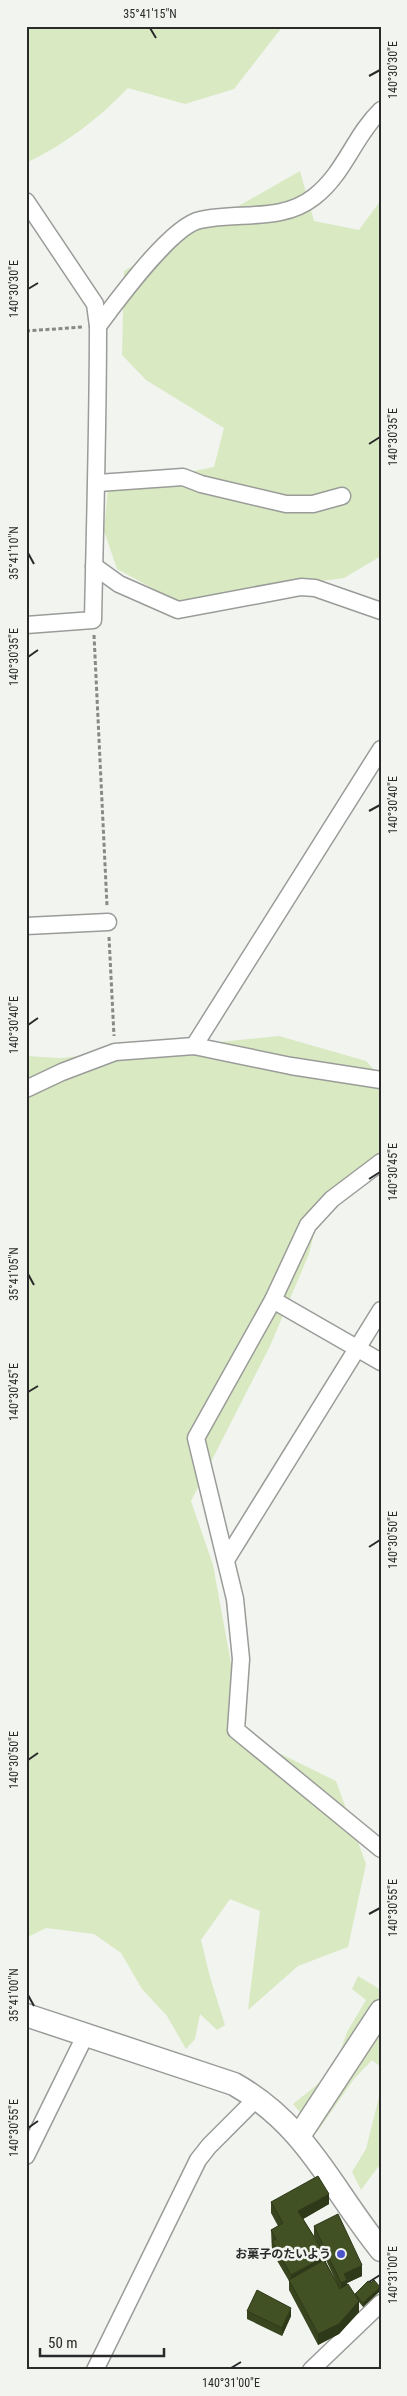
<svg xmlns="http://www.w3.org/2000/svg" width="407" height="2396" viewBox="0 0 407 2396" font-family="'Roboto Condensed','Noto Sans JP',sans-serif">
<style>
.green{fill:#d9e9c1}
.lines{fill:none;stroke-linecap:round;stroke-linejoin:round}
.street-casing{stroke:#9a9c99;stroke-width:19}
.secondary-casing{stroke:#9a9c99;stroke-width:25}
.path{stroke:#878986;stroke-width:3;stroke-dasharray:4 2.5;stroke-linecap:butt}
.street{stroke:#fff;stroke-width:16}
.secondary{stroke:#fff;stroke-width:22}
.wall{fill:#38461f;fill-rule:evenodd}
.shaded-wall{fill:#2e3919}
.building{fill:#415124;stroke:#2e3919}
.ticks{fill:none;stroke:#292a29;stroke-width:2}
.poi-dot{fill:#4c54ca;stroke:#f2f4f0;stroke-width:2}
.labels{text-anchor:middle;stroke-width:5;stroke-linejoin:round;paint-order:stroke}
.poi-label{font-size:12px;font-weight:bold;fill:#292a29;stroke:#f2f4f0;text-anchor:end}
.neatline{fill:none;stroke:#292a29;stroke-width:2}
.ticks-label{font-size:12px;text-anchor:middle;fill:#292a29}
</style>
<rect width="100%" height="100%" fill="#f2f4f0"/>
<g class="green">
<path d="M26,26H283L234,89L185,104L128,88C98,119 66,144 26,163Z"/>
<polygon points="300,171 314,221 359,230 381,200 381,556 344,578 176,601 117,569 104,531 108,488 214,467 224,428 146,380 122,355 124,271"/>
<polygon points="279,1036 366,1061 381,1077 381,1151 366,1168 321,1206 309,1254 270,1346 191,1501 213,1565 246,1745 281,1754 336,1781 366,1864 348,1947 298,1966 248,2010 260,1911 230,1899 201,1940 210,1977 225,2025 217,2030 200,2014 195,2039 186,2049 167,2016 142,1989 121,1953 94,1934 46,1928 26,1938 26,1056 60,1058"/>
<polygon points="358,1976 381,1990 381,2067 372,2060 354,2079 317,2132 293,2104 333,2072 347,2032 366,2000 352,1989"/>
<polygon points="381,2089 381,2168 378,2167 361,2190 352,2172 366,2149"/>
</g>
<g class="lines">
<defs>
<g id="street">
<path d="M26,201L95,304L98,326C98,424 95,522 93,620L26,625"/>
<path d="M98,326C117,301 171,226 200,220C238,211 281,223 314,197C345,173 354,136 381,110"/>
<polyline points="98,483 183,477 201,484 286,504 313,504 342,496"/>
<polyline points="94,566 119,584 178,610 301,587 315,588 381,611"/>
<polyline points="26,926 108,922"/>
<polyline points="194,1046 381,749"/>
<polyline points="26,1089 62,1072 115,1052 194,1046 291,1066 381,1080"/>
<polyline points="381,1162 332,1199 308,1225 273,1300 196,1438 235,1599 241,1659 236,1730 381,1849"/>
<polyline points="273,1300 381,1362"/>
<polyline points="226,1560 381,1310"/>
<polyline points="26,2156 85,2036"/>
<polyline points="95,2370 198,2160 209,2146 258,2097"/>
<polyline points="311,2370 381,2303"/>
</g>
<g id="secondary">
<path d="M26,2015L234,2084C307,2125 331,2188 381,2250"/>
<polyline points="299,2136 381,2011"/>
</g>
</defs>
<use href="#street" class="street-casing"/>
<use href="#secondary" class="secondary-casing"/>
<g class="path">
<polyline points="26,331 83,327"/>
<polyline points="94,635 107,906"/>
<polyline points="109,937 114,1036"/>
</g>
<use href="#street" class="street"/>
<use href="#secondary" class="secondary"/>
</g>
<g class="wall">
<path d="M271,2202L329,2204L303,2219L318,2243L314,2236V2226L362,2276L347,2283V2285L355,2295L380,2291L363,2307L359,2302V2312L339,2334L318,2345L289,2290V2281L272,2252L271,2230L278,2226L271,2213ZM326,2260L338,2286L326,2262Z"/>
<polygon points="247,2311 291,2316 282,2336 247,2319"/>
</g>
<g class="shaded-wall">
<polygon points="329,2194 329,2204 298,2222 298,2211"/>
<polygon points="326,2256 326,2266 291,2286 291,2275"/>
<polygon points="362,2265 362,2276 347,2283 347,2290 341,2293 341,2283 344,2274"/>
<polygon points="380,2287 380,2291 363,2307 363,2303"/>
<polygon points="359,2301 359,2312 339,2334 318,2345 318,2334"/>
<polygon points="291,2308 291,2316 282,2336 282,2328"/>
</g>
<g class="building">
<polygon points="318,2176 329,2194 298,2211 326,2256 291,2275 272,2241 276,2239 271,2230 283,2223 271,2202"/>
<polygon points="338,2214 362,2265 344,2274 347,2280 341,2283 314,2226"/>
<polygon points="324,2260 340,2289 348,2284 359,2301 339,2324 318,2334 289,2280"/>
<polygon points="374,2280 380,2287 363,2303 355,2294 368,2281 371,2283"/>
<polygon points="257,2290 291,2308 282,2328 247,2311"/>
</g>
<path class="ticks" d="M150,28L156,38M369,76L380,70M28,289L38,283M369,444L380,437M28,553L34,564M28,657L38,650M369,811L380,805M28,1025L38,1018M369,1179L380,1172M28,1274L34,1285M28,1392L38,1386M369,1547L380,1540M28,1760L38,1753M369,1914L380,1908M28,1995L34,2006M28,2128L38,2121M369,2282L380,2275M231,2368L241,2362"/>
<circle class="poi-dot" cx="341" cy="2254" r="5"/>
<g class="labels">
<g class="poi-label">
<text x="331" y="2258">お菓子のたいよう</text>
</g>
</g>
<rect width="407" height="2396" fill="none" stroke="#f2f4f0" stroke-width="55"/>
<path d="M40 2348v8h124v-8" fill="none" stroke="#292a29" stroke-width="2.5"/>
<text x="48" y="2348" font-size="15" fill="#292a29" stroke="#f2f4f0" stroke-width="4" paint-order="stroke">50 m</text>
<rect x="28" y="28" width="352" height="2340" class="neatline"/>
<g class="ticks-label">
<text x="150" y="18">35°41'15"N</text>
<text transform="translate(393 70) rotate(-90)" y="4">140°30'30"E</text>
<text transform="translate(14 289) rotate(-90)" y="4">140°30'30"E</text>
<text transform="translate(393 437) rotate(-90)" y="4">140°30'35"E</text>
<text transform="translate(14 553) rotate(-90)" y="4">35°41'10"N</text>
<text transform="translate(14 657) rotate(-90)" y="4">140°30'35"E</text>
<text transform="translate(393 805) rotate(-90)" y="4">140°30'40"E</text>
<text transform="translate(14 1025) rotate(-90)" y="4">140°30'40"E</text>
<text transform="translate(393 1172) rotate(-90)" y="4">140°30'45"E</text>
<text transform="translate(14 1274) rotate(-90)" y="4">35°41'05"N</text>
<text transform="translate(14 1392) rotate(-90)" y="4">140°30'45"E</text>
<text transform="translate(393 1540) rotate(-90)" y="4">140°30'50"E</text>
<text transform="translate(14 1760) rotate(-90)" y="4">140°30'50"E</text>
<text transform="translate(393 1908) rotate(-90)" y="4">140°30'55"E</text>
<text transform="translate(14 1995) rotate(-90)" y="4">35°41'00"N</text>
<text transform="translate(14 2128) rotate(-90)" y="4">140°30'55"E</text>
<text transform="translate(393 2275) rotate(-90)" y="4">140°31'00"E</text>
<text x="231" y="2387">140°31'00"E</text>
</g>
</svg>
